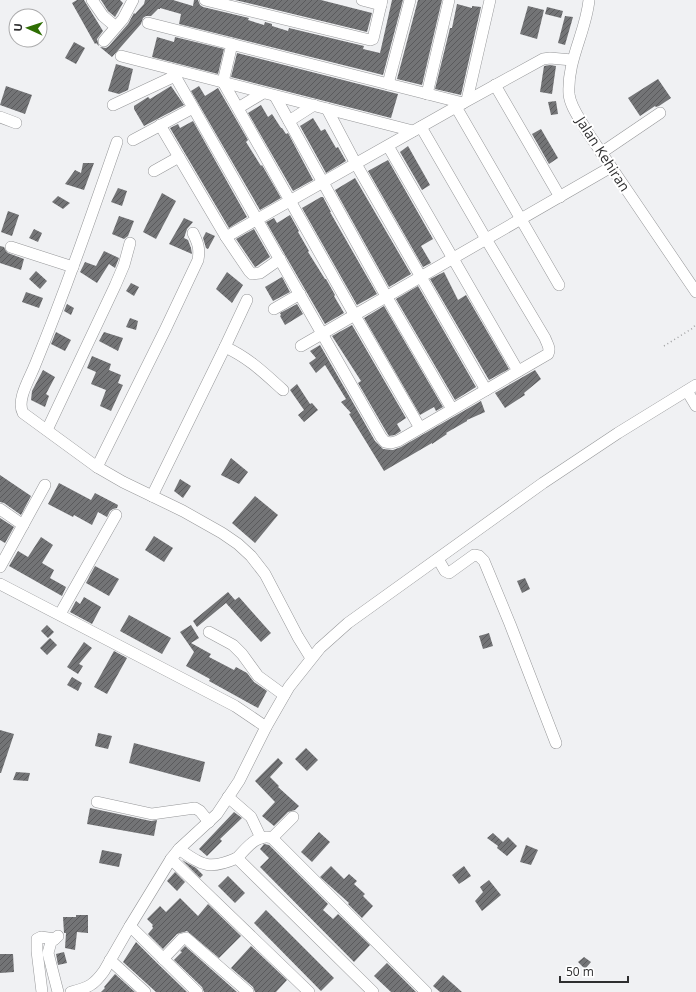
<svg xmlns="http://www.w3.org/2000/svg" width="696" height="992" viewBox="0 0 696 992" font-family="'Open Sans',sans-serif">
<style>
.building{fill:url(#building-hatch)}
.lines{fill:none;stroke-linecap:round;stroke-linejoin:round}
.minor-casing{stroke:#969799;stroke-width:12}
.path{stroke:#a1a2a3;stroke-width:1.5;stroke-dasharray:1 3;stroke-linecap:butt}
.minor{stroke:#fff;stroke-width:11}
.labels{text-anchor:middle;stroke-width:4;stroke-linejoin:round;paint-order:stroke}
.street-label{font-size:14px;fill:#2e2e2f;stroke:#fff}
</style>
<defs>
<pattern id="building-hatch" width="6" height="6" patternUnits="userSpaceOnUse"><rect width="6" height="6" fill="#737476"/><path d="M-1 1l2-2M0 6l6-6M5 7l2-2" fill="none" stroke="#5a5a5c"/></pattern>
</defs>
<rect width="100%" height="100%" fill="#f0f1f3"/>
<g class="building">
<polygon points="77,0 84,0 103,31 97,39 99,46 96,43 95,44 72,3"/>
<polygon points="101,0 120,0 123,3 115,17 108,11"/>
<polygon points="145,0 173,0 193,6 194,0 198,0 200,5 203,7 249,18 248,20 264,25 265,22 272,24 272,26 288,31 289,28 364,46 363,49 380,53 392,0 403,0 383,75 179,24 181,14 160,8 160,9 158,9 151,16 146,16 143,18 141,24 112,57 100,47 106,48 109,46 128,24 134,13 135,14 144,4"/>
<polygon points="235,0 321,0 372,13 367,32"/>
<polygon points="418,0 442,0 422,85 397,79"/>
<polygon points="457,4 472,8 472,6 481,7 461,95 435,89 450,28 452,28"/>
<polygon points="528,6 544,10 537,39 520,34"/>
<polygon points="547,7 563,11 561,18 545,14"/>
<polygon points="565,16 573,17 565,45 558,43"/>
<polygon points="157,37 174,42 175,37 224,49 218,74 152,57"/>
<polygon points="74,42 85,48 76,64 65,58"/>
<polygon points="237,53 398,94 391,118 231,77"/>
<polygon points="116,64 133,69 128,90 119,94 108,91"/>
<polygon points="550,65 556,66 552,94 540,92 544,66"/>
<polygon points="658,79 671,98 659,106 656,107 655,106 640,116 628,98"/>
<polygon points="6,86 32,95 25,114 0,105"/>
<polygon points="171,86 184,105 144,126 134,109 134,106 148,97 150,99"/>
<polygon points="199,86 205,96 218,88 248,140 246,142 261,166 262,165 281,198 260,210 191,91"/>
<polygon points="556,101 558,114 551,115 548,102"/>
<polygon points="261,105 268,117 272,114 281,128 282,128 286,134 288,133 313,180 293,191 248,113"/>
<polygon points="313,118 321,131 325,129 336,148 338,147 346,161 326,173 300,126"/>
<polygon points="193,121 247,217 229,228 170,128 178,124 180,128"/>
<polygon points="541,129 558,158 549,164 532,134"/>
<polygon points="408,146 430,185 422,190 400,152"/>
<polygon points="388,160 433,239 421,246 431,263 423,267 368,171"/>
<polygon points="83,163 94,163 84,190 65,184 75,170 81,173"/>
<polygon points="355,178 411,274 389,287 335,190"/>
<polygon points="118,188 127,191 122,206 111,202"/>
<polygon points="162,193 176,201 156,239 143,232"/>
<polygon points="58,196 70,203 63,209 52,202"/>
<polygon points="321,197 323,197 331,212 330,212 377,294 357,305 302,208"/>
<polygon points="8,211 19,215 12,236 1,232"/>
<polygon points="290,215 299,231 298,232 309,251 308,252 325,279 326,279 335,295 334,296 344,313 325,324 266,222 274,218 277,223"/>
<polygon points="119,216 134,221 128,236 124,239 112,234"/>
<polygon points="184,218 193,222 187,229 184,238 188,240 191,248 192,254 169,244"/>
<polygon points="34,229 42,233 38,242 29,238"/>
<polygon points="254,229 270,257 257,266 255,267 236,239"/>
<polygon points="206,232 215,236 208,249 206,248 203,238"/>
<polygon points="0,246 4,247 6,251 8,253 24,259 21,270 0,263"/>
<polygon points="104,251 119,258 115,268 109,264 97,283 80,272 85,262 96,266"/>
<polygon points="36,271 47,281 40,289 29,279"/>
<polygon points="227,272 243,285 232,303 216,289"/>
<polygon points="444,272 458,300 466,295 509,369 489,380 430,279"/>
<polygon points="282,277 290,292 273,301 265,287"/>
<polygon points="131,283 139,287 134,296 126,291"/>
<polygon points="418,286 476,387 455,400 397,301 396,299"/>
<polygon points="26,292 43,298 39,308 22,302"/>
<polygon points="67,304 74,308 71,315 64,311"/>
<polygon points="297,304 303,314 285,325 280,316 281,315 280,313"/>
<polygon points="384,306 443,407 436,411 434,407 420,415 364,318"/>
<polygon points="130,318 138,321 136,330 126,327"/>
<polygon points="352,325 406,418 397,424 401,431 395,435 389,436 387,433 358,383 361,381 332,336"/>
<polygon points="56,332 71,340 65,351 51,344"/>
<polygon points="104,332 123,338 118,351 99,341"/>
<polygon points="320,345 375,441 383,449 393,450 401,447 481,401 485,412 467,420 467,421 446,433 447,434 432,444 432,443 384,471 349,414 351,413 341,402 346,399 325,365 316,373 309,363 316,358 310,351"/>
<polygon points="92,356 111,364 109,370 121,375 118,383 123,385 111,411 100,406 106,390 91,384 96,372 87,368"/>
<polygon points="43,370 55,377 46,394 49,396 45,407 31,400 32,391"/>
<polygon points="535,370 541,379 524,393 525,395 505,408 495,393"/>
<polygon points="297,384 310,404 312,403 318,410 304,422 298,415 304,410 290,390"/>
<polygon points="231,458 248,472 239,484 221,475"/>
<polygon points="0,475 31,496 21,515 4,503 0,502"/>
<polygon points="180,479 191,486 183,498 174,491"/>
<polygon points="59,483 91,500 95,493 118,505 117,508 113,509 110,511 107,517 98,512 92,525 74,515 73,517 48,504"/>
<polygon points="255,496 278,515 255,543 232,523"/>
<polygon points="0,518 14,527 5,543 0,540"/>
<polygon points="154,536 173,548 164,562 145,550"/>
<polygon points="41,537 53,545 42,563 54,570 50,578 66,587 62,596 9,566 18,551 28,557"/>
<polygon points="95,566 119,579 109,596 86,583"/>
<polygon points="525,578 530,589 522,593 517,581"/>
<polygon points="228,592 235,600 239,597 271,633 261,642 226,603 197,627 193,621"/>
<polygon points="84,597 101,607 92,624 70,612 76,601 80,604"/>
<polygon points="129,615 171,638 162,654 120,631"/>
<polygon points="47,625 54,632 48,638 41,631"/>
<polygon points="191,625 199,638 191,643 211,654 209,657 234,670 236,667 247,673 254,682 267,691 258,708 209,681 210,679 186,666 194,652 180,632"/>
<polygon points="489,633 493,646 483,649 479,636"/>
<polygon points="50,638 57,645 47,655 40,648"/>
<polygon points="84,642 92,648 79,664 83,666 78,674 67,667"/>
<polygon points="114,651 127,658 107,694 94,687"/>
<polygon points="72,677 82,683 78,691 67,685"/>
<polygon points="0,730 14,734 1,773 0,773"/>
<polygon points="98,733 112,736 108,749 95,746"/>
<polygon points="134,743 205,762 200,782 129,763"/>
<polygon points="306,748 318,760 307,771 295,759"/>
<polygon points="278,758 283,763 270,777 279,786 278,787 299,806 295,810 288,812 274,826 262,816 275,802 255,781"/>
<polygon points="16,772 30,773 28,781 13,780"/>
<polygon points="90,808 151,821 157,820 154,836 87,824"/>
<polygon points="234,812 242,818 220,839 222,841 207,856 199,849"/>
<polygon points="319,832 330,842 312,862 301,852"/>
<polygon points="493,833 503,842 508,837 517,846 507,856 497,848 498,846 487,838"/>
<polygon points="264,844 269,845 328,904 323,910 333,919 338,914 370,945 354,962 260,867 269,858 260,849"/>
<polygon points="526,845 538,850 531,865 520,862"/>
<polygon points="102,850 122,854 119,867 99,863"/>
<polygon points="182,860 196,868 203,875 200,878"/>
<polygon points="331,866 344,879 349,874 357,881 354,884 365,894 363,896 373,906 362,918 348,904 349,903 320,877"/>
<polygon points="464,866 471,876 459,884 452,875"/>
<polygon points="175,872 185,882 177,891 167,881"/>
<polygon points="228,876 245,893 235,903 218,886"/>
<polygon points="489,880 501,895 482,911 475,901 483,892 480,887"/>
<polygon points="180,898 198,916 208,904 241,936 219,958 187,931 177,934 163,949 148,934 153,928 152,926 153,925 147,919 160,906 166,912"/>
<polygon points="266,910 334,978 321,991 254,923"/>
<polygon points="76,915 88,915 88,933 77,932 75,950 65,948 66,933 64,933 63,917 76,917"/>
<polygon points="136,942 158,964 187,992 156,992 123,962"/>
<polygon points="185,946 237,992 204,992 202,987 174,960 182,952 180,951"/>
<polygon points="251,946 287,980 276,992 255,992 253,987 231,968"/>
<polygon points="64,952 67,963 58,965 56,954"/>
<polygon points="0,954 13,954 14,972 0,973"/>
<polygon points="584,957 591,962 585,969 578,962"/>
<polygon points="387,963 416,992 391,992 374,976"/>
<polygon points="115,974 135,992 101,992 105,988 104,987"/>
<polygon points="443,975 462,992 440,992 433,986"/>
</g>
<g class="lines">
<defs>
<g id="minor">
<polyline points="92,0 103,16 116,27"/>
<polyline points="205,0 370,40 373,39 382,0"/>
<polyline points="362,0 381,5"/>
<path d="M589,0C586,32 567,60 569,94C570,106 580,119 586,130L696,292"/>
<polyline points="148,23 463,103"/>
<polyline points="104,41 123,19 133,0"/>
<polyline points="232,44 223,82 354,314 420,428"/>
<polyline points="121,56 413,131"/>
<path d="M171,69L381,437L385,442L391,443L398,441L548,354C551,348 547,344 545,338L486,239L421,127"/>
<polyline points="388,84 410,0"/>
<polyline points="495,85 560,197"/>
<polyline points="427,94 449,0"/>
<polyline points="275,96 386,296 452,409"/>
<polyline points="467,100 490,0"/>
<polyline points="113,105 175,76"/>
<polyline points="456,107 559,285"/>
<polyline points="238,108 263,93"/>
<polyline points="327,109 356,164 486,390"/>
<polyline points="0,117 16,123"/>
<polyline points="289,121 314,105"/>
<polyline points="160,125 226,237 463,103 543,59 550,58 572,60"/>
<polyline points="133,140 193,108"/>
<path d="M117,142C91,217 65,292 35,365C30,378 16,400 23,413L97,467L123,482L183,511L222,533L238,544L251,556L265,574L298,637L311,658"/>
<polyline points="388,146 518,371"/>
<polyline points="601,153 660,113"/>
<polyline points="154,171 179,157"/>
<polyline points="226,237 249,271 252,274 260,273 280,259"/>
<polyline points="11,247 73,267"/>
<polyline points="274,309 300,294"/>
<polyline points="301,346 611,167"/>
<path d="M225,347C249,358 264,373 283,390"/>
<polyline points="687,391 696,406"/>
<polyline points="47,430 115,286 124,265 130,243"/>
<path d="M97,467L165,330L198,260C200,249 198,243 193,233"/>
<polyline points="152,496 225,347 247,300"/>
<polyline points="0,509 23,525 0,567"/>
<polyline points="23,525 45,485"/>
<polyline points="438,559 445,571 449,573 474,555 479,556 484,561 510,624 556,743"/>
<polyline points="0,584 235,706 266,727"/>
<polyline points="60,614 116,515"/>
<polyline points="209,632 233,645 242,654 258,676 284,695"/>
<polyline points="228,797 251,817 261,838"/>
<polyline points="97,802 152,814 195,808 200,811 209,822"/>
<polyline points="272,838 293,817"/>
<path d="M179,849C202,866 210,870 237,858L373,992"/>
<path d="M237,858C246,849 257,833 272,838L426,992"/>
<polyline points="171,859 309,992"/>
<polyline points="130,926 197,992"/>
<polyline points="163,959 182,939 186,938 248,992"/>
<polyline points="110,960 145,992"/>
<polyline points="42,992 37,951 37,939 41,937 55,939"/>
<polyline points="58,992 48,953 51,942 58,936"/>
<path d="M71,992C88,988 94,985 104,971L130,926L171,859L179,849L217,814L239,781L266,727L289,687L320,648L348,623L543,483L618,433L696,385"/>
</g>
</defs>
<use href="#minor" class="minor-casing"/>
<polyline class="path" points="664,346 693,328 696,324"/>
<use href="#minor" class="minor"/>
</g>
<g class="labels">
<g class="street-label">
<text transform="translate(603 154) rotate(57)" y="5">Jalan Kehiran</text>
</g>
</g>
<g transform="translate(28 28) rotate(273)"><circle r="19" fill="#ffffff" stroke="#ababac"/>
<path d="M0-3L7 15L0 10L-7 15Z" fill="#2e6e03"/>
<text y="-6" font-size="11" font-weight="bold" text-anchor="middle" fill="#2e2e2f">U</text>
</g>
<path d="M560 976v6h68v-6" fill="none" stroke="#2e2e2f" stroke-width="2"/>
<text x="566" y="976" font-size="12" fill="#2e2e2f" stroke="#ffffff" stroke-width="3" paint-order="stroke">50 m</text>
</svg>
